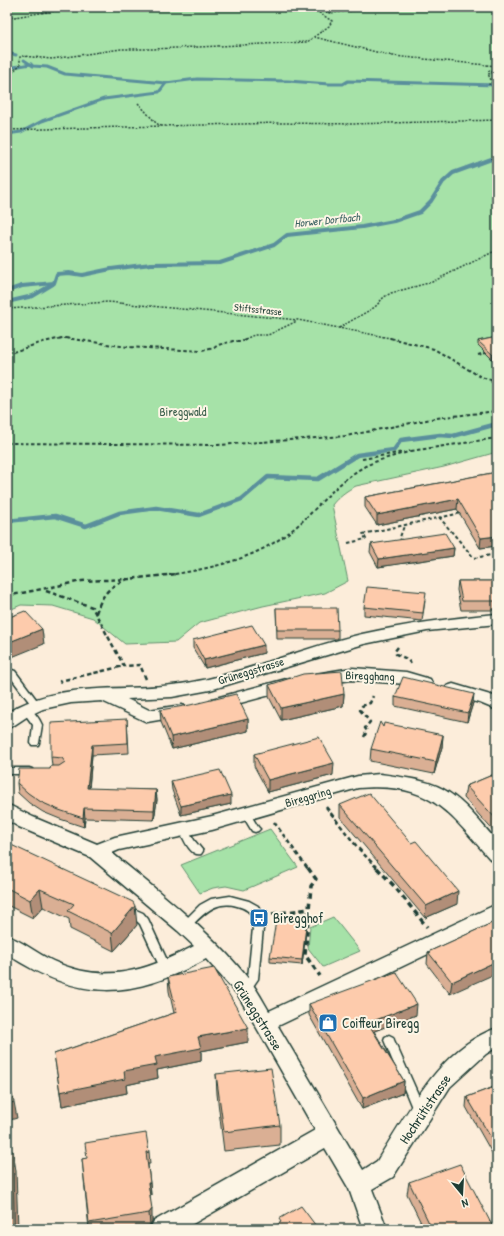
<svg xmlns="http://www.w3.org/2000/svg" width="504" height="1236" viewBox="0 0 504 1236" font-family="'Patrick Hand',sans-serif">
<style>
.green{fill:#a6e2a8;stroke:#62906e}
.lines{fill:none;stroke-linecap:round;stroke-linejoin:round}
.stream-far2{stroke:#5a8f9c;stroke-width:3}
.stream-far1{stroke:#5a8f9c;stroke-width:4}
.stream{stroke:#5a8f9c;stroke-width:4.5}
.service-casing{stroke:#1f3d34;stroke-width:3}
.minor-casing{stroke:#1f3d34;stroke-width:3}
.path-far3{stroke:#1f3d34;stroke-width:1.5;stroke-dasharray:2 1.5;stroke-linecap:butt}
.path-far2{stroke:#1f3d34;stroke-width:2;stroke-dasharray:3.5 2.5;stroke-linecap:butt}
.path-far1{stroke:#1f3d34;stroke-width:2.5;stroke-dasharray:4.5 3;stroke-linecap:butt}
.path{stroke:#1f3d34;stroke-width:3.5;stroke-dasharray:5.5 4;stroke-linecap:butt}
.service{fill:#fcf5e5;fill-rule:evenodd}
.minor{fill:#fcf5e5;fill-rule:evenodd}
.wall{fill:#daaf94;stroke:#1f3d34}
.shaded-wall{fill:#b18e78;stroke:#1f3d34}
.building{fill:#fdcbac;stroke:#1f3d34}
.labels{text-anchor:middle;stroke-width:4;stroke-linejoin:round;paint-order:stroke}
.far-street-label{font-size:10px;fill:#1f3d34;stroke:#fcf5e5}
.far-water-label{font-size:11px;font-style:italic;fill:#385f60;stroke:#fcf5e5}
.park-label{font-size:12px;fill:#3a5e4b;stroke:#fcf5e5}
.street-label{font-size:12px;fill:#1f3d34;stroke:#fcf5e5}
.near-poi-label{font-size:14px;fill:#1f3d34;stroke:#fcf5e5;text-anchor:start}
.near-street-label{font-size:14px;fill:#1f3d34;stroke:#fcf5e5}
</style>
<rect width="100%" height="100%" fill="#fcedda"/>
<filter id="ink" filterUnits="userSpaceOnUse"><feTurbulence type="fractalNoise" baseFrequency=".025" numOctaves="2"/><feDisplacementMap in="SourceGraphic" scale="8" xChannelSelector="R" yChannelSelector="G"/><feConvolveMatrix kernelMatrix="1 2 1 2 8 2 1 2 1" color-interpolation-filters="sRGB"/></filter>
<g filter="url(#ink)">
<g class="green">
<path d="M7,7H497V381L493,380L490,382L497,383V452L444,467L356,486C347,490 338,497 332,505L348,581L325,593L263,606L199,623L176,642L125,644L93,618L53,606L21,605L7,611Z"/>
<polygon points="270,829 298,867 244,890 226,886 213,888 200,893 181,865"/>
<polygon points="333,917 360,951 323,967 308,948 310,927"/>
</g>
<g class="lines">
<g class="stream-far2">
<polyline points="7,53 16,55"/>
<polyline points="24,60 33,66 47,67 65,74 166,83"/>
<polyline points="7,68 31,64"/>
<polyline points="7,134 21,132 42,121 104,99 159,92 166,83 197,79 288,81 329,84 343,84 348,81 497,85"/>
</g>
<g class="stream-far1">
<polyline points="7,291 22,286 54,283 57,274 69,273 82,275 111,269 151,264 220,263 274,245 287,235 362,227 394,221 420,212 431,201 443,182 453,173 497,157"/>
<polyline points="7,302 33,296 53,284"/>
</g>
<polyline class="stream" points="7,521 55,516 86,526 119,513 156,508 199,515 242,499 268,477 318,479 357,455 394,450 401,440 440,435 453,436 497,424"/>
<defs>
<g id="service">
<polygon points="12,670 15,671 39,703 40,705 39,707 33,707 9,675 8,673 9,671"/>
<path d="M26,707C33,709 39,718 42,725L39,743L38,745H32L31,743L33,725L22,710Z"/>
<polygon points="7,768 29,768 32,769 34,771 32,773 29,774 7,774"/>
<polygon points="246,811 249,812 258,827 260,829 258,831 255,832 252,831 243,816 241,814 243,812"/>
<path d="M184,826L187,827L194,840L203,851L201,854C190,857 183,837 179,829L181,827Z"/>
<path d="M230,896L249,901L258,906L264,918L258,979L249,992L245,993L241,992L240,989L248,978L254,918C250,911 245,908 237,906C215,900 204,914 189,928L185,929L181,928L180,925L200,905L211,899Z"/>
<path d="M127,906L143,913L148,919L171,969L170,972L166,973L162,972L140,924C134,917 125,916 122,910L123,907Z"/>
<polygon points="389,1035 393,1037 394,1040 425,1110 423,1114 419,1115 415,1114 413,1110 384,1040 385,1037"/>
</g>
<g id="minor">
<path d="M497,614V624L427,631L364,644L210,690L172,697L127,699L149,710L182,705L188,707L191,711L188,715L147,722L102,701L71,703L43,709L28,716L13,726L7,728V713C56,681 117,692 172,685C184,684 196,681 208,679C260,667 310,646 362,634C407,624 452,618 497,614Z"/>
<polygon points="352,668 406,672 430,679 432,683 430,687 424,689 406,684 352,680 321,684 315,682 313,678 315,674"/>
<polygon points="290,678 296,680 298,684 296,688 218,709 212,707 209,703 212,699"/>
<polygon points="453,684 497,697 497,710 480,703 447,694 445,690 447,686"/>
<path d="M380,774C401,777 424,779 443,789C465,801 481,824 497,841V861L490,859C447,810 430,782 358,788L212,830L119,850L112,853C161,894 212,932 251,982C258,991 263,1001 269,1011L497,904V921L278,1026L363,1170L377,1161C408,1113 439,1048 497,1028V1047L486,1054L450,1087L393,1177L372,1189L387,1229H363L349,1189L325,1148L184,1229H150L154,1221L315,1130L238,995L206,959C131,1000 80,1002 7,954V936C23,941 37,954 53,961C105,985 146,971 194,946L178,931L90,857L19,827L7,820V804L33,817L97,844L115,837L212,816L358,776Z"/>
</g>
</defs>
<use href="#service" class="service-casing"/>
<use href="#minor" class="minor-casing"/>
<g class="path-far3">
<polyline points="259,7 293,12 316,10 330,13 391,7"/>
<polyline points="316,10 327,7"/>
<polyline points="7,18 80,7"/>
<polyline points="314,37 393,56 497,66"/>
<polyline points="488,71 495,72"/>
<polyline points="497,72 488,74 492,82 489,84 497,86"/>
<polyline points="7,77 20,65 20,57 23,56 52,59 121,49 153,49 307,42 329,26 332,21 310,7"/>
<polyline points="138,103 156,123 161,126"/>
<polyline points="7,130 280,123 352,124 497,120"/>
<polyline points="7,309 108,302 298,320 395,339"/>
<polyline points="339,328 375,307 384,297 391,293 432,282 497,250"/>
<polyline points="57,339 63,338 72,339"/>
<polyline points="245,339 254,335 268,335 297,321"/>
</g>
<g class="path-far2">
<polyline points="65,338 128,347 202,351 214,348 218,345 233,341 241,341 247,338"/>
<polyline points="390,338 434,349 481,377 497,382"/>
<polyline points="7,354 43,342 62,338"/>
<polyline points="478,355 489,352"/>
<polyline points="7,443 218,445 346,436 436,418 497,411"/>
<polyline points="411,451 497,438"/>
<polyline points="362,459 404,452"/>
<polyline points="439,517 474,558 497,554"/>
<polyline points="401,542 400,537 404,526"/>
<polyline points="348,543 366,539 363,534 461,513"/>
<path d="M169,575C208,569 251,560 284,536C311,518 329,489 357,471C373,460 393,457 411,451"/>
</g>
<g class="path-far1">
<polyline points="46,591 92,607 124,666 140,665 146,679"/>
<polyline points="7,596 82,581 129,579 176,574"/>
<path d="M96,613C103,593 108,588 127,579"/>
<polyline points="398,647 395,651 396,654 407,659 411,664"/>
<polyline points="61,683 60,681 124,666"/>
<polyline points="364,737 367,731 365,728 370,722 360,710 362,706 370,703 373,696"/>
<polyline points="326,807 358,848 378,869"/>
<polyline points="274,822 308,869"/>
</g>
<g class="path">
<polyline points="308,868 316,879 311,886 305,955 320,976"/>
<polyline points="377,868 394,886 427,927"/>
<polyline points="272,914 309,909"/>
</g>
<use href="#service" class="service"/>
<use href="#minor" class="minor"/>
</g>
<g class="wall">
<polygon points="497,337 497,358 492,359 478,345 478,341"/>
<polygon points="497,472 497,546 480,548 457,509 377,525 365,507 365,497 476,476"/>
<polygon points="371,544 454,548 453,556 378,567 370,552"/>
<polygon points="458,581 497,581 497,610 461,610 457,590"/>
<polygon points="425,601 422,621 364,615 364,607"/>
<polygon points="276,608 338,630 338,639 277,639"/>
<polygon points="193,640 264,653 205,668 193,648"/>
<polygon points="269,685 344,694 343,706 281,720 269,697"/>
<polygon points="395,697 473,703 467,722 395,706"/>
<polygon points="160,710 248,719 248,731 172,749 161,722"/>
<polygon points="127,719 129,753 92,755 89,789 156,790 157,800 154,820 85,818 84,827 60,819 43,812 29,803 18,793 17,783 50,769 52,766 51,757"/>
<polygon points="443,735 442,747 434,774 370,761 371,749"/>
<polygon points="254,754 333,775 268,792 254,766"/>
<polygon points="497,773 497,835 464,798 466,786"/>
<polygon points="171,781 231,804 181,815 172,790"/>
<polygon points="340,805 457,904 425,918 340,817"/>
<polygon points="7,843 137,925 114,951 70,929 69,919 43,907 33,918 7,905"/>
<polygon points="307,922 302,965 270,962 270,957"/>
<polygon points="492,923 450,994 427,964 428,952"/>
<polygon points="168,977 248,1042 201,1051 201,1061 157,1070 158,1078 126,1085 127,1093 62,1106 54,1054 174,1013 169,991"/>
<polygon points="309,1004 416,1015 374,1031 404,1081 403,1093 362,1109 309,1015"/>
<polygon points="216,1074 280,1125 280,1145 224,1151 217,1094"/>
<polygon points="497,1086 497,1162 466,1107 467,1097"/>
<polygon points="149,1152 150,1164 148,1164 151,1195 150,1195 152,1221 150,1225 125,1229 89,1229 82,1159"/>
<polygon points="409,1182 494,1229 424,1229 407,1194"/>
</g>
<g class="shaded-wall">
<polygon points="497,354 497,358 492,359 493,355"/>
<polygon points="458,499 457,509 377,525 377,515"/>
<polygon points="497,536 497,546 480,548 481,538"/>
<polygon points="454,548 453,556 378,567 379,559"/>
<polygon points="42,629 44,644 7,659 7,643"/>
<polygon points="264,645 264,653 205,668 204,660"/>
<polygon points="344,694 343,706 281,720 281,708"/>
<polygon points="474,694 473,703 467,722 468,713"/>
<polygon points="248,719 248,731 172,749 171,737"/>
<polygon points="443,735 442,747 434,774 436,762"/>
<polygon points="92,745 92,755 88,798 87,788"/>
<polygon points="334,763 333,775 268,792 268,780"/>
<polygon points="156,790 157,800 154,820 154,810"/>
<polygon points="231,795 231,804 181,815 181,806"/>
<polygon points="84,808 85,818 84,827 83,818"/>
<polygon points="40,889 43,907 33,918 30,900"/>
<polygon points="458,891 457,904 425,918 426,906"/>
<polygon points="135,906 137,925 114,951 112,933"/>
<polygon points="307,918 307,922 302,965 302,960"/>
<polygon points="497,961 497,973 450,994 452,982"/>
<polygon points="9,979 11,994 7,997 7,980"/>
<polygon points="417,1004 416,1015 367,1034 368,1023"/>
<polygon points="248,1028 248,1042 201,1051 201,1061 157,1070 158,1078 126,1085 127,1093 62,1106 60,1092 124,1071 198,1037"/>
<polygon points="404,1081 403,1093 362,1109 363,1098"/>
<polygon points="14,1102 17,1118 7,1121 7,1104"/>
<polygon points="13,1151 16,1171 18,1229 14,1229"/>
<polygon points="148,1183 150,1183 151,1195 149,1195"/>
<polygon points="152,1209 152,1221 150,1225 149,1213"/>
<polygon points="316,1226 316,1229 311,1229"/>
</g>
<g class="building">
<polygon points="497,337 497,354 493,355 478,341"/>
<polygon points="497,472 497,536 481,538 458,499 377,515 365,497 476,476"/>
<polygon points="445,533 454,548 379,559 371,544"/>
<polygon points="458,581 497,581 497,601 462,601"/>
<polygon points="367,587 426,592 423,613 364,607"/>
<polygon points="276,608 337,608 338,630 277,630"/>
<polygon points="25,611 42,629 7,643 7,618"/>
<polygon points="252,625 264,645 204,660 193,640"/>
<polygon points="342,671 344,694 281,708 269,685 303,674"/>
<polygon points="403,677 474,694 468,713 395,697"/>
<polygon points="236,694 248,719 171,737 160,710 190,705"/>
<polygon points="127,719 128,743 92,745 87,788 156,790 154,810 84,808 83,818 59,810 41,802 28,793 17,783 19,769 50,769 51,766 59,766 65,762 62,758 51,757 51,723"/>
<polygon points="380,722 383,727 384,723 443,735 436,762 371,749"/>
<polygon points="319,737 334,763 268,780 254,754"/>
<polygon points="220,770 231,795 181,806 171,781"/>
<polygon points="497,773 497,820 466,786"/>
<polygon points="369,793 411,843 416,841 458,891 426,906 340,805"/>
<polygon points="7,843 133,902 135,906 112,933 68,911 74,904 40,889 30,900 7,888"/>
<polygon points="277,915 307,918 302,960 270,957"/>
<polygon points="492,923 497,928 497,961 452,982 428,952"/>
<polygon points="214,968 248,1028 198,1037 201,1048 155,1057 157,1065 124,1071 125,1079 60,1092 54,1054 177,1012 168,977"/>
<polygon points="396,972 417,1004 368,1023 404,1081 363,1098 309,1004"/>
<polygon points="271,1068 280,1125 224,1132 216,1074"/>
<polygon points="7,1076 14,1102 7,1104"/>
<polygon points="497,1086 497,1148 467,1097"/>
<polygon points="146,1133 149,1152 146,1152 150,1183 148,1183 152,1209 149,1213 89,1223 82,1159 87,1158 85,1143"/>
<polygon points="13,1151 14,1229 7,1229 7,1152"/>
<polygon points="460,1164 494,1229 432,1229 409,1182"/>
<polygon points="301,1206 316,1226 312,1229 271,1229 281,1222 279,1219"/>
</g>
</g>
<defs>
<symbol id="bus-square" viewBox="-11 -11 22 22"><rect x="-9" y="-9" width="18" height="18" rx="4" fill="#1f6fb2" stroke="#fcf5e5"/><path d="M-5-6H5V4H4V6H2V4H-2V6H-4V4H-5ZM-3.5-4V0h7V-4ZM-3.5 1.2v1.5H-2V1.2ZM2 1.2v1.5H3.5V1.2Z" fill="#fff"/></symbol>
<symbol id="shop-square" viewBox="-11 -11 22 22"><rect x="-9" y="-9" width="18" height="18" rx="4" fill="#1f6fb2" stroke="#fcf5e5"/><path d="M-5-2.5h2.3a2.7 3.5 0 0 1 5.4 0H5L5.5 6h-11ZM-1.5-2.5h3a1.5 2.3 0 0 0-3 0Z" fill="#fff"/></symbol>
</defs>
<g fill-rule="evenodd">
<use href="#bus-square" x="248" y="907" width="22" height="22"/>
<use href="#shop-square" x="317" y="1012" width="22" height="22"/>
</g>
<g class="labels">
<g class="far-street-label">
<text transform="translate(258 309) rotate(6)" y="4">Stiftsstrasse</text>
</g>
<g class="far-water-label">
<text transform="translate(327 220) rotate(-6)" y="4">Horwer Dorfbach</text>
</g>
<g class="park-label">
<text x="183" y="416">Bireggwald</text>
</g>
<g class="street-label">
<text transform="translate(251 671) rotate(-17)" y="4">Grüneggstrasse</text>
<text transform="translate(370 676) rotate(2)" y="4">Biregghang</text>
<text transform="translate(308 797) rotate(-16)" y="4">Bireggring</text>
</g>
<g class="near-poi-label">
<text x="273" y="923">Biregghof</text>
<text x="342" y="1028">Coiffeur Biregg</text>
</g>
<g class="near-street-label">
<text transform="translate(258 1015) rotate(58)" y="5">Grüneggstrasse</text>
<text transform="translate(425 1109) rotate(-56)" y="5">Hochrütistrasse</text>
</g>
</g>
<rect width="504" height="1236" fill="none" stroke="#fcf5e5" stroke-width="24"/>
<rect x="12" y="12" width="480" height="1212" fill="none" stroke="#1f3d34" stroke-width="1.5" filter="url(#ink)"/>
<g transform="translate(462 1194) rotate(162)" stroke="#fcf5e5" stroke-width="3" paint-order="stroke">
<path d="M0-3L7 15L0 10L-7 15Z" fill="#1f3d34"/>
<text y="-6" font-size="11" font-weight="bold" text-anchor="middle" fill="#1f3d34">N</text>
</g>
</svg>
